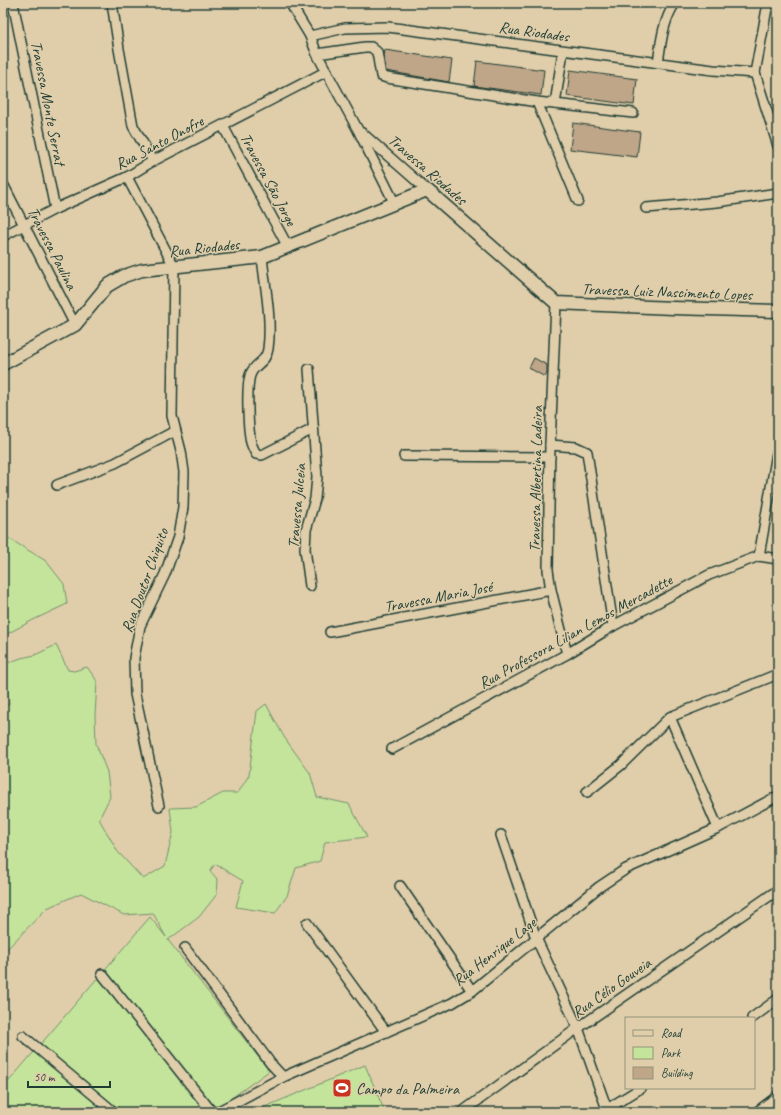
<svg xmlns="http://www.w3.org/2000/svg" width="781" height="1115" viewBox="0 0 781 1115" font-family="Caveat,sans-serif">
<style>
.green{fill:#c4e49c;stroke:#729068}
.building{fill:#bfa688;stroke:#1f3d34}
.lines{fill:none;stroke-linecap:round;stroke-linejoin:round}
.minor-casing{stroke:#1f3d34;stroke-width:12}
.tertiary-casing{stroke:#1f3d34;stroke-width:15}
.minor{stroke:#e0ceab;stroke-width:9}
.tertiary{stroke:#e0ceab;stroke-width:12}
.labels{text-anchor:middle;stroke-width:3;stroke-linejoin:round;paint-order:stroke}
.street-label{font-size:16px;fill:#1f3d34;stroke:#e0ceab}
.poi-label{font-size:16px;fill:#1f3d34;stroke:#e0ceab;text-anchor:start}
</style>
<rect width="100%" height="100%" fill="#e0ceab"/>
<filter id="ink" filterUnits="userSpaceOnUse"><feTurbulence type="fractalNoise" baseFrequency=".025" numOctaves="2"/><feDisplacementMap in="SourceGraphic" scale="8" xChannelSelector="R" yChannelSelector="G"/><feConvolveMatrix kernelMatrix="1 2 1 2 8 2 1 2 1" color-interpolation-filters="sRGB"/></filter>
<g filter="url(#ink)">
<g class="green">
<polygon points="3,538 8,538 46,561 64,584 67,604 33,620 3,636"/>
<polygon points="56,645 68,670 74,671 87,667 97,681 95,716 96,744 107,772 110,797 99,819 118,852 143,879 165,866 173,832 170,808 196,807 223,793 238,793 249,775 257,711 266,704 284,737 310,773 317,797 349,804 367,837 325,842 320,861 296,868 287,896 275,913 236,907 243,881 215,864 210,871 218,880 217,894 199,917 168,940 269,1071 212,1112 3,1112 3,1088 150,917 166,937 153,913 124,915 81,893 47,908 3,953 3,710 9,704 5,664 21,658 35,655"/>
<polygon points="365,1065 385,1112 253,1112"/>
</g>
<g class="building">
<polygon points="385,50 452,60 449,82 386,71 384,57"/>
<polygon points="477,61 544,70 541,95 474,86"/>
<polygon points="570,70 637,79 634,105 567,96"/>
<polygon points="573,123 640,132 637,157 570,149"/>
<polygon points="534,358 547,365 547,373 545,377 529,368"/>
</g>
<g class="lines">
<defs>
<g id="minor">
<polyline points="13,3 55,209"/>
<polyline points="112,3 119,49 133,126 153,161"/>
<polyline points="290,3 310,36 317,54 358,130 395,204"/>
<polyline points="768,3 755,73 778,146"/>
<polyline points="310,36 345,28 388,27 713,70 755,73"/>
<polyline points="317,54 365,47 371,47 377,52 381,76 387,78 537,102 633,113"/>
<path d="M658,63C661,42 663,21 675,3"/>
<polyline points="537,102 578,201"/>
<polyline points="555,104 563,51"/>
<polyline points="223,126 288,247"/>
<polyline points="362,133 427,190"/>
<polyline points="127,177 174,266 172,416 181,451 184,472 183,507 178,537 165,574 140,626 134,658 135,694 159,806"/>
<polyline points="3,184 75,325"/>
<polyline points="646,208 717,202 778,193"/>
<polyline points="3,236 55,209 127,177 153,161 327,71"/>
<path d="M262,257C265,286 272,320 268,349C266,362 256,363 251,373C246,382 248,425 250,437C250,443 253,448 256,454L262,455L313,429"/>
<polyline points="556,303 550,445 548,570 551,590 567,654"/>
<polyline points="309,369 317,477 315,499 306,530 305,549 310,586"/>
<polyline points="550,445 576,447 587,452 613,626"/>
<polyline points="404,456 550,457"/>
<polyline points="57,485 115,463 175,431"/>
<polyline points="759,556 777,453"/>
<polyline points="330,632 551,590"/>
<polyline points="670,717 718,828"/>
<polyline points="392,749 567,654 613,626 709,575 759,556 778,559"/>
<polyline points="587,792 621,765 670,717 778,674"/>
<polyline points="501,835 536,938 578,1028 608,1112"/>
<polyline points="400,886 472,991"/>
<polyline points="307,923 386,1032"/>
<polyline points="185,948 271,1064 283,1077"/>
<polyline points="102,974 212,1112"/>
<polyline points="752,1018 778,999"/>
<polyline points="23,1036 114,1112"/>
<polyline points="607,1109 641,1088"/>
<polyline points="758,1111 778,1096"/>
<polyline points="217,1112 283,1077 452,1003 472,991 599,887 626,869 718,828 778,796"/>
<polyline points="462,1112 578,1028 778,890"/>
</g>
<polyline id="tertiary" points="3,364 75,325 107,286 124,276 142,270 262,257 427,190 556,303 673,308 778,311"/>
</defs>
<use href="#minor" class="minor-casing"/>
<use href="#tertiary" class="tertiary-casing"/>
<use href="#minor" class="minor"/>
<use href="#tertiary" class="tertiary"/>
</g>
</g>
<defs>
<symbol id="stadium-square" viewBox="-11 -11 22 22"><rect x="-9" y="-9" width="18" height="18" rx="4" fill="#c8321e" stroke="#e0ceab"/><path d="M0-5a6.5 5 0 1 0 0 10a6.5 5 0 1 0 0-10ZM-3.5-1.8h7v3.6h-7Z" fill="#fff"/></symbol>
</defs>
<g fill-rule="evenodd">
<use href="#stadium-square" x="331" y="1077" width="22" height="22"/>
</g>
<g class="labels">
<g class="street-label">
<text transform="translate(534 31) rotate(8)" y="6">Rua Riodades</text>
<text transform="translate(49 103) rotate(79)" y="6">Travessa Monte Serrat</text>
<text transform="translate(159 142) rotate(-28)" y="6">Rua Santo Onofre</text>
<text transform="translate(428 169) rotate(41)" y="6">Travessa Riodades</text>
<text transform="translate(269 179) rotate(62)" y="6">Travessa São Jorge</text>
<text transform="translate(204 247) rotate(-6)" y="6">Rua Riodades</text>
<text transform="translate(53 248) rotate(63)" y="6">Travessa Paulina</text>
<text transform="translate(667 291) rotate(2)" y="6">Travessa Luiz Nascimento Lopes</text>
<text transform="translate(535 479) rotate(-89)" y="6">Travessa Albertina Ladeira</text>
<text transform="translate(296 506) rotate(-85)" y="6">Travessa Julceia</text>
<text transform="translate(144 580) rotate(-70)" y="6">Rua Doutor Chiquito</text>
<text transform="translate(438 596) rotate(-11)" y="6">Travessa Maria José</text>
<text transform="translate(575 631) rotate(-29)" y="6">Rua Professora Lilian Lemos Mercadette</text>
<text transform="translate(494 951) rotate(-38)" y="6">Rua Henrique Lage</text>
<text transform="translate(611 987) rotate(-35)" y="6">Rua Célio Gouveia</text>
</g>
<g class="poi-label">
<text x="356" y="1094">Campo da Palmeira</text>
</g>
</g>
<rect width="781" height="1115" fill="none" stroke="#e0ceab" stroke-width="16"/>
<rect x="8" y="8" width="765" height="1099" fill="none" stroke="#1f3d34" stroke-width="1.5" filter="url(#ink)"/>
<rect x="625" y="1017" width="130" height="72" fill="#e0ceab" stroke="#93947b"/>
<rect x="633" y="1030" width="20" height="6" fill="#e0ceab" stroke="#93947b"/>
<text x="661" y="1037" font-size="12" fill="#1f3d34">Road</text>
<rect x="633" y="1047" width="20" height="12" fill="#c4e49c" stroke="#93947b"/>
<text x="661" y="1057" font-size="12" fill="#1f3d34">Park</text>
<rect x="633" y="1067" width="20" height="12" fill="#bfa688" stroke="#93947b"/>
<text x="661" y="1077" font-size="12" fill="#1f3d34">Building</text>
<path d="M28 1081v6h82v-6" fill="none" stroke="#1f3d34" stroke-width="2"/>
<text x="34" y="1081" font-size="12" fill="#1f3d34" stroke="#e0ceab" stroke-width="3" paint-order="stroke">50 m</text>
</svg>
